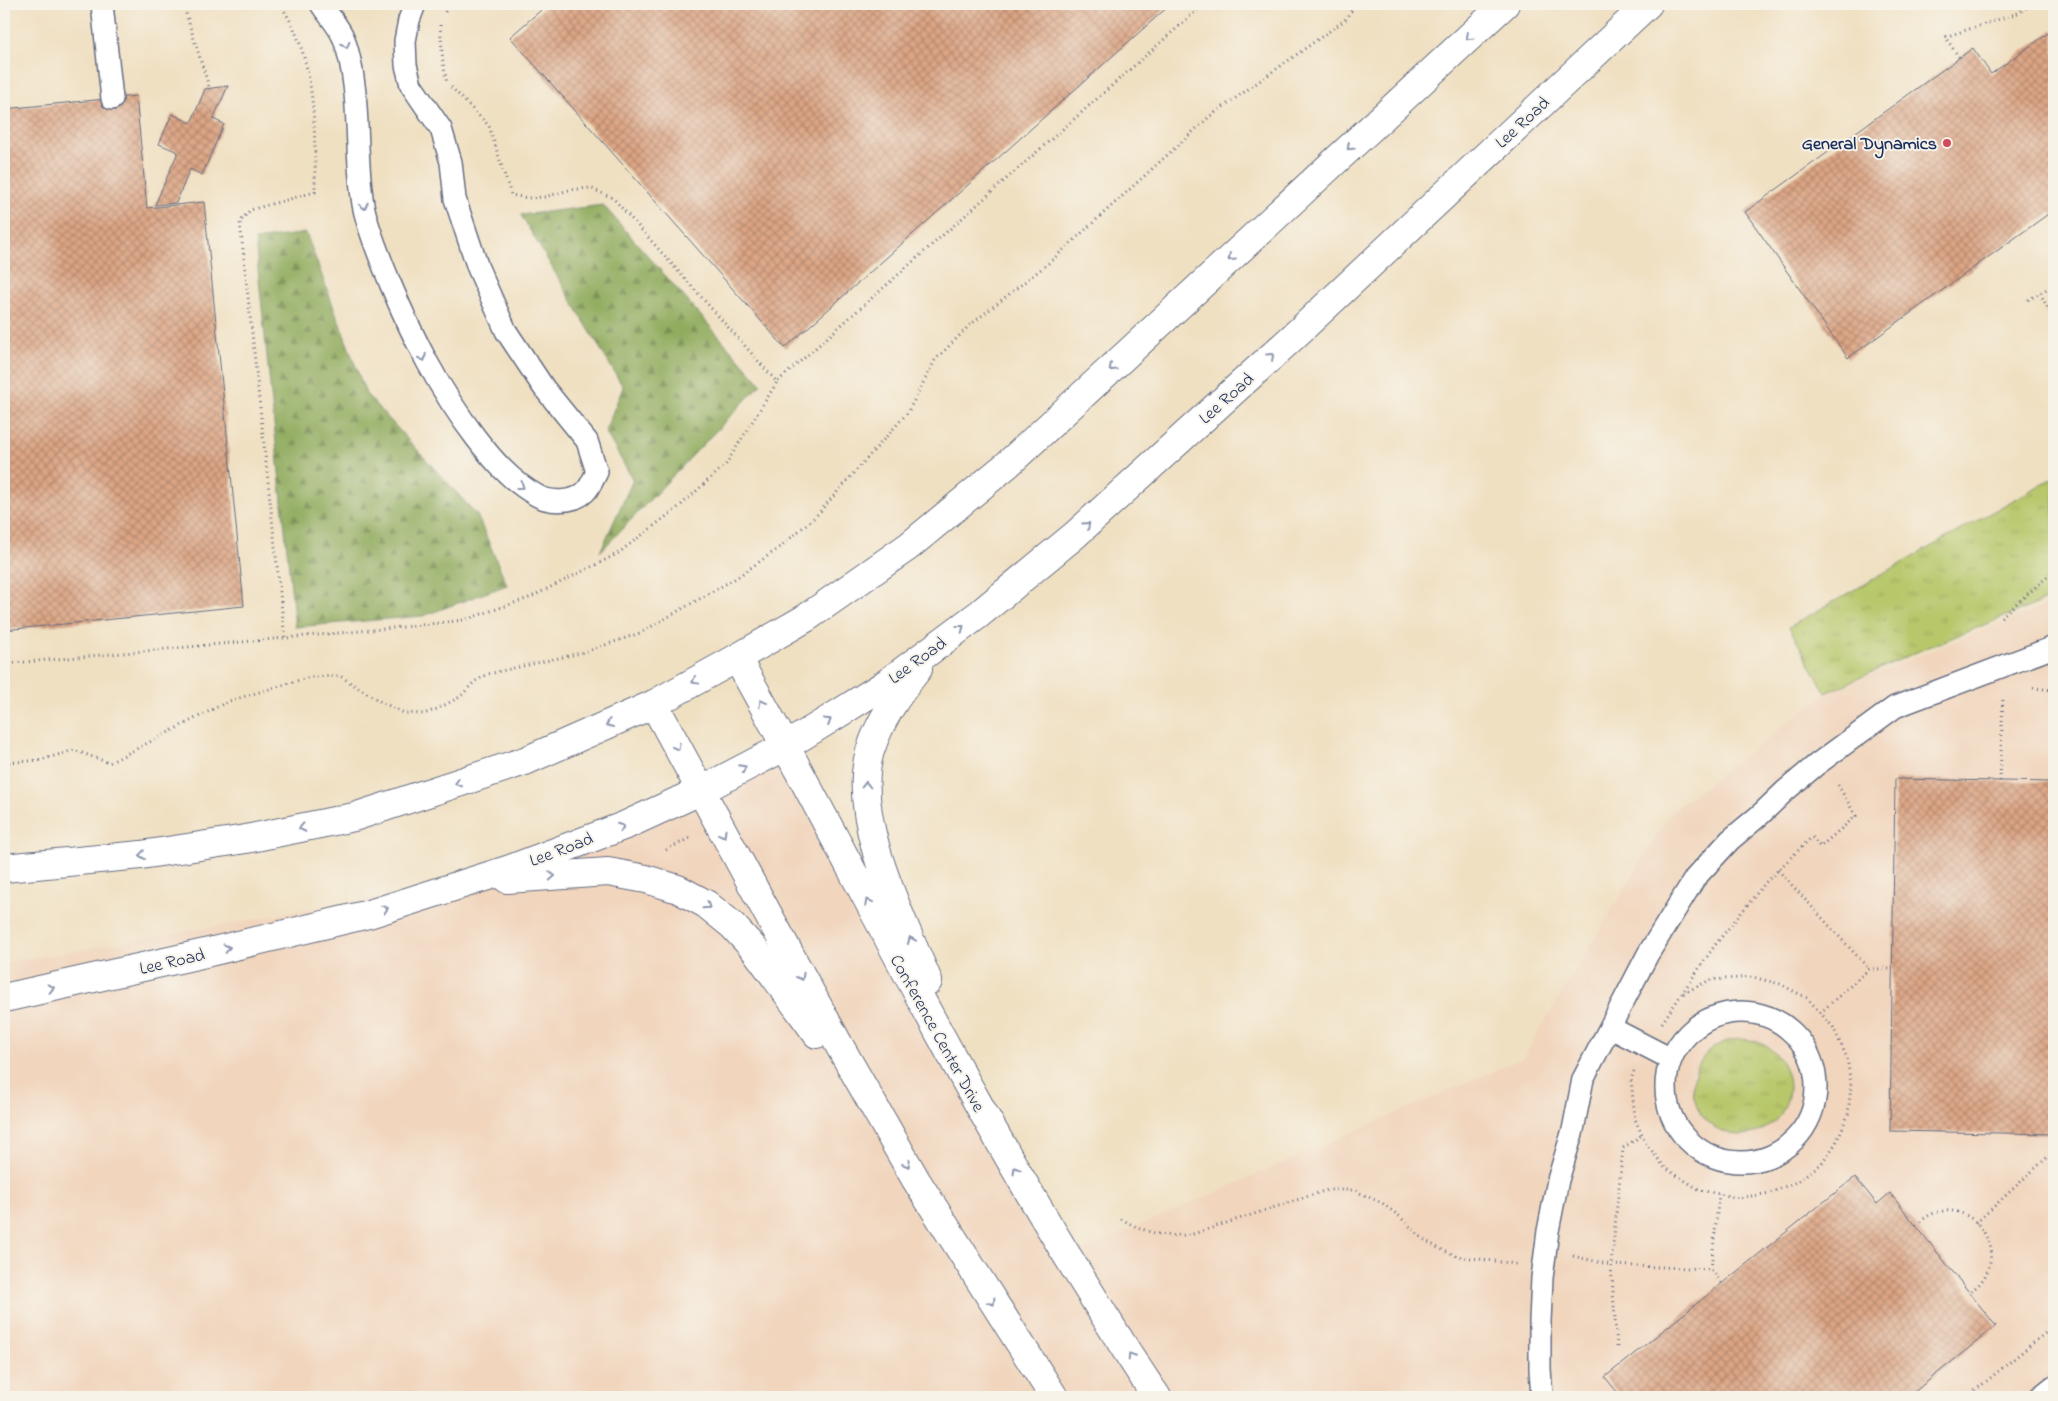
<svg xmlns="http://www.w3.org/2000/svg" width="2058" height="1401" viewBox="0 0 2058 1401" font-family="'Indie Flower',sans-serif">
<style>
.built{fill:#f1d5bd}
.grass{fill:url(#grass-tufts);stroke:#697b64}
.forest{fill:url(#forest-firs);stroke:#566e5e}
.building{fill:url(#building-cross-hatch)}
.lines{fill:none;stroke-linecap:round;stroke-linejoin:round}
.service-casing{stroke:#666d81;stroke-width:24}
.tertiary-casing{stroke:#666d81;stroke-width:30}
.path{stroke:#666d81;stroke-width:3;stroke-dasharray:1 4;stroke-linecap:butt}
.service{stroke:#fff;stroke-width:21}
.tertiary{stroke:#fff;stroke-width:28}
.oneway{stroke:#8d97ae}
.poi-dot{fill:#d1495b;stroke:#f7f3e8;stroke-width:2}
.labels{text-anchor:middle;stroke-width:4;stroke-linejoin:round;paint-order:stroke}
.street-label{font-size:18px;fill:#1b2f5e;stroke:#f7f3e8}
.poi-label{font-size:18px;font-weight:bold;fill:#1b2f5e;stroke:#f7f3e8;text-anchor:end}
</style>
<defs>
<pattern id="grass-tufts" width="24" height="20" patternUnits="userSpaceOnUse" patternTransform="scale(1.25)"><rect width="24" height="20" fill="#b7c76a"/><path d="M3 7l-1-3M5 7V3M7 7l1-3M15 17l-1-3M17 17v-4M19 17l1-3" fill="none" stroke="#9dab5e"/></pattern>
<pattern id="forest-firs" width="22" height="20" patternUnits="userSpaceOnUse" patternTransform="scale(1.25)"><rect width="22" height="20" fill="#91ac5e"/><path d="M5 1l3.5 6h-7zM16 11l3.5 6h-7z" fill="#768c51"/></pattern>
<pattern id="building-cross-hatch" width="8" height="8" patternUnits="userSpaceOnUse" patternTransform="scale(1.25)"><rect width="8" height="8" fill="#dda584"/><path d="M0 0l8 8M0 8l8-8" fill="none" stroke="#b2876f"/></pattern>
</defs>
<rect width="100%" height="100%" fill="#f7f3e8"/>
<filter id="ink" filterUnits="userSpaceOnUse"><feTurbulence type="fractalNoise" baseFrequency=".02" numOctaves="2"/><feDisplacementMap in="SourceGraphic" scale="10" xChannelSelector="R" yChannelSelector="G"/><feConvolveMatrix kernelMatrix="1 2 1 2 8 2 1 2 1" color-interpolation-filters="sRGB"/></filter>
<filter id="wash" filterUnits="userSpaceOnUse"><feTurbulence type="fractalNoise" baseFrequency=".0096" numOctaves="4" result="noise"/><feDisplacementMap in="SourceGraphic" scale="20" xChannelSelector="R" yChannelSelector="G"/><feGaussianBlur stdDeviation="1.12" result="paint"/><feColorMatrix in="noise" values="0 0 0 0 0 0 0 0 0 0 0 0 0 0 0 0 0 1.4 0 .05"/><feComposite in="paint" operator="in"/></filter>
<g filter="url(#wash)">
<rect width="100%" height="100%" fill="#f0e0c2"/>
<polygon class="built" points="2054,602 2054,1397 4,1397 4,963 468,882 786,746 1068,1257 1523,1058 1670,813 1826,693"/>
<g class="grass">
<polygon points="2054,477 2054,597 1919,651 1826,693 1789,627"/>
<circle cx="1741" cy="1087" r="48"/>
</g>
<g class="forest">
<polygon points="603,205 761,384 600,552 633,480 605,431 623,387 521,215"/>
<polygon points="306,233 366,394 477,515 507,585 423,616 295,627 255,240"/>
</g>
<g id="blocks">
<g class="building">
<polygon points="548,4 1171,4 785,348 510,37"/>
<polygon points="2054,29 2054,216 2051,212 1848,358 1745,212 1973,48 1991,74"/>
<polygon points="228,86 213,119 224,124 202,175 190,169 176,203 155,205 178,152 159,144 172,114 191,123 205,89"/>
<polygon points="136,96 147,208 204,202 244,606 4,630 4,109"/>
<polygon points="1895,779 2054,782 2054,1134 1890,1131"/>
<polygon points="1855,1177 1877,1204 1890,1193 1996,1326 1908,1397 1621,1397 1605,1377"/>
</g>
</g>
</g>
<g filter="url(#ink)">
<use href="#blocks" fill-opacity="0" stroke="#666d81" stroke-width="1"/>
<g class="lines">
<defs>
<g id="service">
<polyline points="102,4 112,99"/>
<path d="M321,4C328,15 339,26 344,39C362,91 354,150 363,204C367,228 381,260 390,283C414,340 438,388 476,438C493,460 511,481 536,495C549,503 574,503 585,492C591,486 593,479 597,472L587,441L544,388L506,331L478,268L455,199L451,162L441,129L411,85L406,65L405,41L409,20L415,4"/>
<circle cx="1741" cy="1087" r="75"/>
<polyline points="1611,1028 1671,1059"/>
<polyline points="1542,1397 1540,1369 1540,1321 1542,1278 1548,1231 1558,1180 1573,1130 1583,1079 1648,954 1695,878 1730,840 1761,814 1785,791 1816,765 1895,707 2054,647"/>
<polyline points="2040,1397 2054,1386"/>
</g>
<g id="tertiary">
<path d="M737,658C854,867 958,1083 1086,1286C1109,1323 1132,1361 1157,1397"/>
<path d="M918,669C898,694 880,720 870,751C850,818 902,919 928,981"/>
<polyline points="654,704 839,1045 916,1180 1054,1397"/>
<polyline points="4,868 141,855 246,839 354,817 525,761 654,704 737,658 806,618 909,546 1008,464 1505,4"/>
<polyline points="507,879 608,872 646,879 678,889 706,904 732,925 756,951 817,1034"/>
<polyline points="4,998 201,954 369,914 510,869 626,825 700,791 786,746 825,722 884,685 978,615 1075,535 1293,337 1648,4"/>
</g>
</defs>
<use href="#service" class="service-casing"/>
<use href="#tertiary" class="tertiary-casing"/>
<g class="path">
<polyline points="183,4 210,90"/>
<path d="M282,7C317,61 315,130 315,192L250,210L240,222L285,639"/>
<polyline points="445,12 450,4"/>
<polyline points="440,25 443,63 447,83"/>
<polyline points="1959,57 1945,37 2018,13 2032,4"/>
<polyline points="451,87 489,126 511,195 528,198 545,197 569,190 590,188 613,198 777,382 1204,4"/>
<polyline points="2040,293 2054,320"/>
<polyline points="2028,300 2054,285"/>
<polyline points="2001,617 2054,571"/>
<polyline points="4,664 404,627 464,620 529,598 617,554 680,506 726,464 777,382"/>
<polyline points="2033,688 2054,690"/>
<polyline points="4,763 41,760 74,750 109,763 229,701 310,677 340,676 381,702 404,713 424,714 437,709 460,697 474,682 488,674 585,652 640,633 736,578 779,548 816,516 908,412 935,360 970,325 1050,262 1209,117 1345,20 1356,4"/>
<polyline points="2000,781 2003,697"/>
<polyline points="666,850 690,838"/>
<polyline points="1778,870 1869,969"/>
<polyline points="1820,1013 1869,969 1892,969"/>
<polyline points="1662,1023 1715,945 1766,882 1812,837 1820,847 1856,816 1838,785"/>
<polyline points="1634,1071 1631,1079 1635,1119 1645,1142 1665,1168 1700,1190 1739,1198 1770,1193 1796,1182 1821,1164 1836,1143 1848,1115 1851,1085 1847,1058 1833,1027 1807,998 1780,984 1752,977 1710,980 1680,995"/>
<path d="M1121,1219C1147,1233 1161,1237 1190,1235L1327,1190H1353L1382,1203L1399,1216L1423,1239L1438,1248L1457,1256L1516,1264"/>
<polyline points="1976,1223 2054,1151"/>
<path d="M1916,1225C1921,1222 1926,1216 1932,1214C1973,1197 2009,1250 1980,1283C1977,1287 1972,1290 1968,1293"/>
<polyline points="1573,1256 1611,1265 1711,1269 1722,1284"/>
<polyline points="1711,1269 1719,1194"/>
<polyline points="1617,1347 1611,1265 1623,1148 1642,1135"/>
<polyline points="1967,1397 2054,1326"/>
</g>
<use href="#service" class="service"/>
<use href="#tertiary" class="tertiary"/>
</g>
<defs><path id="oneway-chevron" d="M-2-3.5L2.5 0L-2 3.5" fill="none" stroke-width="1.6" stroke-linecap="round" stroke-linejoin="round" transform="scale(1.25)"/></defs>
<g class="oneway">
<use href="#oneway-chevron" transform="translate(1469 37) rotate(137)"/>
<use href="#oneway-chevron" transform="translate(346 45) rotate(75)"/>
<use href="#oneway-chevron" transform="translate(1350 147) rotate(137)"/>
<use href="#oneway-chevron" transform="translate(364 206) rotate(77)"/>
<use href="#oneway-chevron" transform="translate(1231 258) rotate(137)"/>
<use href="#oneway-chevron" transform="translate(1271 356) rotate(-42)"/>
<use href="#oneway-chevron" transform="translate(423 358) rotate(63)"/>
<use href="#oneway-chevron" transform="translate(1112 368) rotate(137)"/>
<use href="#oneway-chevron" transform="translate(521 486) rotate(36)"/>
<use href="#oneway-chevron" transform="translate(1087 525) rotate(-42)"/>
<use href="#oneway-chevron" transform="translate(961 628) rotate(-37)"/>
<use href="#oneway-chevron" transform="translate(695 681) rotate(151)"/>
<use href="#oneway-chevron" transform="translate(762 703) rotate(-119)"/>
<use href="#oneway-chevron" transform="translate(828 721) rotate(-32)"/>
<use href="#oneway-chevron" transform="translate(609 724) rotate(156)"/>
<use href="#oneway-chevron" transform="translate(677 747) rotate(62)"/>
<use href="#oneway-chevron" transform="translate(743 768) rotate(-28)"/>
<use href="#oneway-chevron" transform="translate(458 783) rotate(162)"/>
<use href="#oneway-chevron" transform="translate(866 785) rotate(-90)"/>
<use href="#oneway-chevron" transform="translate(621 827) rotate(-21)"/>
<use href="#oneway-chevron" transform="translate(302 828) rotate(168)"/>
<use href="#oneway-chevron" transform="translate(723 834) rotate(61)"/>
<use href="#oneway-chevron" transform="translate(142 855) rotate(173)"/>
<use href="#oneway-chevron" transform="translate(552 876) rotate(-4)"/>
<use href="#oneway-chevron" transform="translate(868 902) rotate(-118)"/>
<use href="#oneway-chevron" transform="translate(707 906) rotate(35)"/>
<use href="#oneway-chevron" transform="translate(385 909) rotate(-18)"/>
<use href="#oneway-chevron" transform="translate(911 940) rotate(-112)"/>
<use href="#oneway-chevron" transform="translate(227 948) rotate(-14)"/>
<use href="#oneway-chevron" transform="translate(801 977) rotate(61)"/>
<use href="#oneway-chevron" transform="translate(51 988) rotate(-13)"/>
<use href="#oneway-chevron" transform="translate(907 1164) rotate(61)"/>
<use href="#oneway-chevron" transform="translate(1016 1170) rotate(-121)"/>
<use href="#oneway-chevron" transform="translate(992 1302) rotate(58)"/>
<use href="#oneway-chevron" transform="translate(1131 1356) rotate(-123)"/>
</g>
</g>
<circle class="poi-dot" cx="1947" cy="143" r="5"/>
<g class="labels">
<g class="street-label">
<text transform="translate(1522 122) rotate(-43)" y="6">Lee Road</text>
<text transform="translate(1226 398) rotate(-42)" y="6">Lee Road</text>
<text transform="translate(917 660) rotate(-36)" y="6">Lee Road</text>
<text transform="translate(561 849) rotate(-21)" y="6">Lee Road</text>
<text transform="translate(172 961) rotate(-13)" y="6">Lee Road</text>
<text transform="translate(938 1033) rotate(61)" y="6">Conference Center Drive</text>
</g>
<g class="poi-label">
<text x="1937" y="149">General Dynamics</text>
</g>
</g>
<rect width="2058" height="1401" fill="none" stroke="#f7f3e8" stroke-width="20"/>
</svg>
